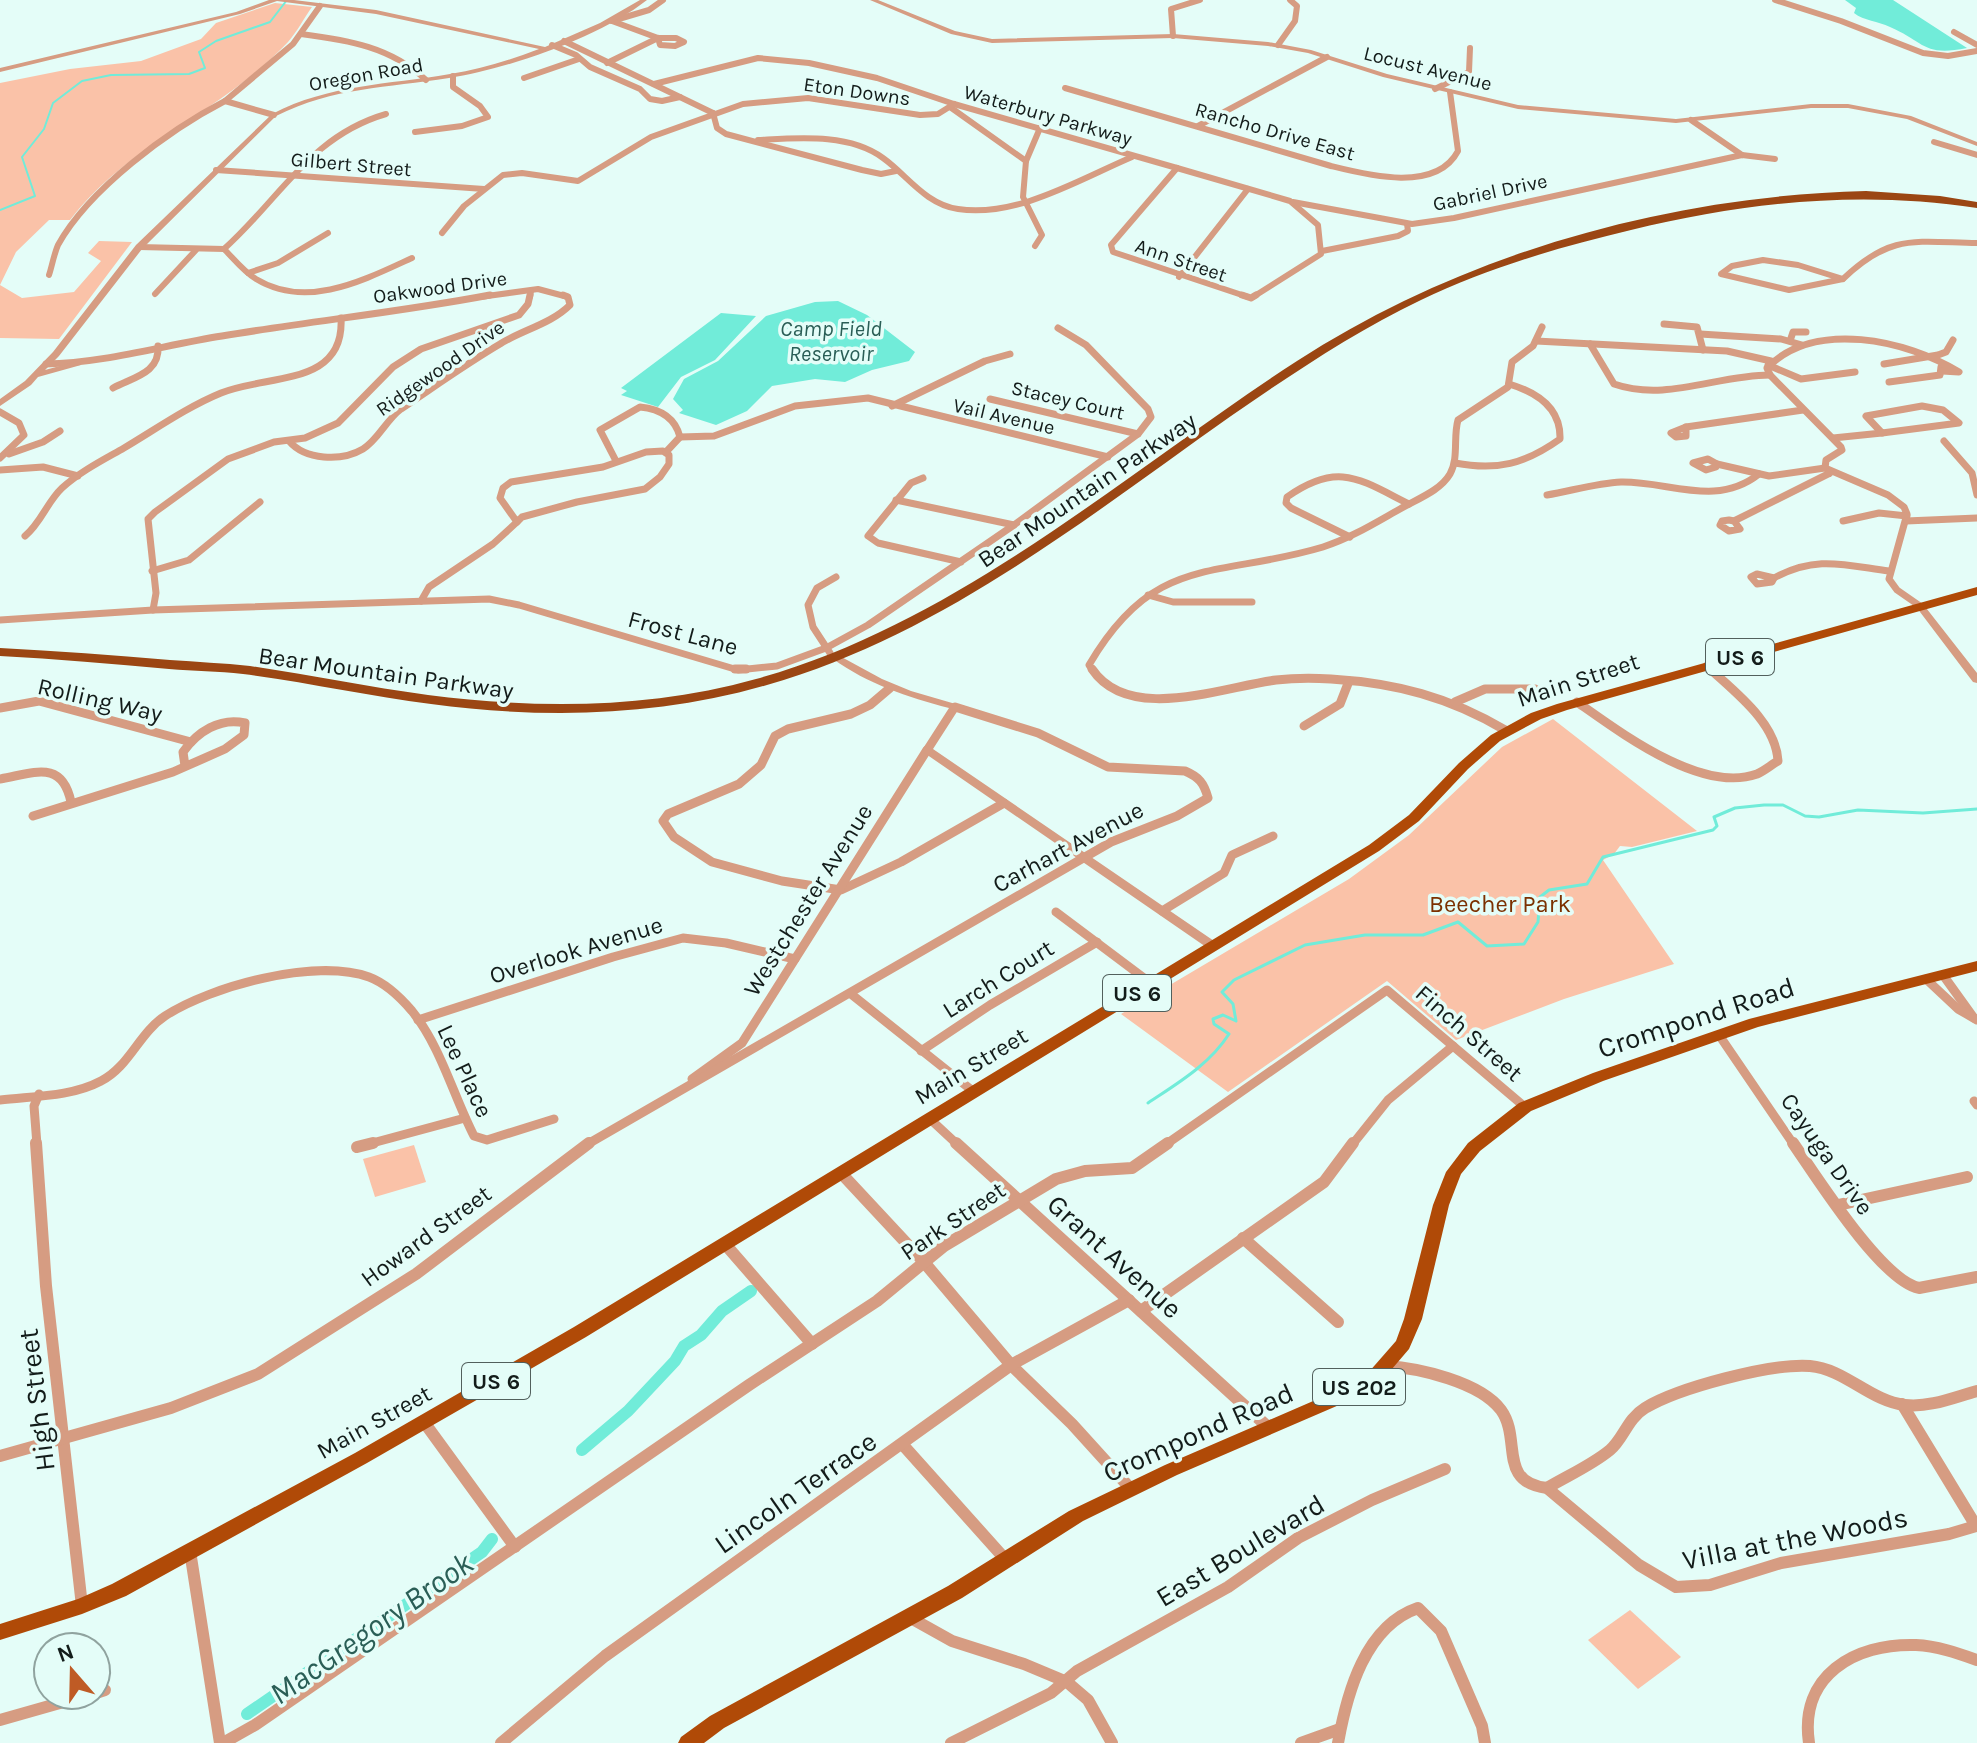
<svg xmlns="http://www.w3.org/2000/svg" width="1977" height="1743" viewBox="0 0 1977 1743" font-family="Karla,sans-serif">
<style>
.green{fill:#fac2a8}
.water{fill:#71ecd9}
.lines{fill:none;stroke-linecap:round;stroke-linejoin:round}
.stream-far1{stroke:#71ecd9;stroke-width:2}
.stream{stroke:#71ecd9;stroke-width:3}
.canal{stroke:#71ecd9;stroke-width:12}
.minor-far3{stroke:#d69c82;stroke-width:6}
.minor-far2{stroke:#d69c82;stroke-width:7}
.minor-far1{stroke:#d69c82;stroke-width:9}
.minor{stroke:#d69c82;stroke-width:12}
.tertiary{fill:#d69c82;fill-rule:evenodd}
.primary{fill:#b04a07;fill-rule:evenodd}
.trunk{fill:#9b4613;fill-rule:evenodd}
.labels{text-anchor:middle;stroke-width:7;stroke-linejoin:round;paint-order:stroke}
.far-street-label{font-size:20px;fill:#131c1a;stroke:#e4fdf8}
.far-water-label{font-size:22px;font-style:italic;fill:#2a5e56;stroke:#e4fdf8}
.shield{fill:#e4fdf8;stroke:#52605d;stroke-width:2}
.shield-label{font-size:22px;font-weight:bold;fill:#131c1a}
.street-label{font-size:24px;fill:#131c1a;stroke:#e4fdf8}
.park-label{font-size:24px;fill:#7b3101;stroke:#e4fdf8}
.near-street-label{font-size:28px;fill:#131c1a;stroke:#e4fdf8}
.near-water-label{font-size:32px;font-style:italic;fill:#2a5e56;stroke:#e4fdf8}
</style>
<rect width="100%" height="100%" fill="#e4fdf8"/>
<g class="green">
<path d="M275,3L312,7C304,18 297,32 288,42C224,111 127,144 70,220H49L16,252L0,285L22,298L74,292L101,261L88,253L99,241L132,242L59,339L0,338V83L70,69L141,61L201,39L216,23Z"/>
<polygon points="1553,719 1697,831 1632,847 1620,846 1614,854 1603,860 1674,964 1564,999 1456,1040 1387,981 1228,1092 1121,1014 1349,879 1409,835 1502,747"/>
<polygon points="414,1145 426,1182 375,1197 363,1159"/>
<polygon points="1630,1610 1681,1657 1638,1689 1588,1640"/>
</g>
<g class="water">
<path d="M1845,0H1893L1967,48C1923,57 1925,42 1890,27C1878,21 1864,21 1854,13L1856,8Z"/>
<polygon points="838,301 867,315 915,352 909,361 872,370 845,382 815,379 772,386 747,411 716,425 679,413 683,410 673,399 684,379 718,361 766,316 815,302"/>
<polygon points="721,313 756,316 715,360 681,377 658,407 621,395 627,391 621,388"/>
</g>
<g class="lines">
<polyline class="stream-far1" points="0,210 35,196 22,157 44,129 53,103 82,81 111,75 189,74 205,68 199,52 216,41 270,22 287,0"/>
<path class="stream" d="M1148,1103C1178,1083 1209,1065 1229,1034L1214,1024L1213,1019L1223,1015L1236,1021L1233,1004L1222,992L1234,980L1305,945L1365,935H1423L1458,922L1487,946L1524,944L1538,922L1540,897L1549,890L1587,884L1603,857L1713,830L1717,826L1714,817L1735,808L1764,805H1783L1805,816L1819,817L1858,810L1923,813L1977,809"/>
<g class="canal">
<polyline points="582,1450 628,1411 675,1361 684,1346 701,1335 722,1311 751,1291"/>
<polyline points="247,1714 482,1552 492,1539"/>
</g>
<g class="minor-far3">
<polyline points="1775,0 1841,21 1923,53 1948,56 1977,51"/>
<polyline points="612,21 649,10 663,0"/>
<polyline points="612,21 658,38"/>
<polyline points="1954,32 1977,45"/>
<path d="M301,34C348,40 391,47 426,80"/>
<polyline points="1173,36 1171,9 1200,0"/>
<polygon points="658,38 676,38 684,42 675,46 660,45"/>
<polyline points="564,41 713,113"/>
<polyline points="552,45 576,55 590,67 640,89 650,99 662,101 680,97"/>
<polyline points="1278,45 1295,21 1297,6 1290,0"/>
<polyline points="607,63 658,38"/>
<polyline points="524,78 579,59"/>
<polyline points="654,84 758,58 809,63 877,78 954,104 1177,168"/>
<path d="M1065,88L1331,166C1367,175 1436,193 1458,151L1450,92"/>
<polyline points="1435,89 1469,72 1470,48"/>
<polyline points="950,107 1026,161 1023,197 1042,235 1035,246"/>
<polyline points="713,113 717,128 726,134 862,170 881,174 896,171"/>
<polyline points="274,115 225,101 293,44 320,6"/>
<polyline points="1691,120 1742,155"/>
<polyline points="1198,126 1327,57"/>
<polyline points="415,132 462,126 488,117 480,106 453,87 453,76"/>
<path d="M758,140C798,138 849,133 883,158C907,175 925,204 958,209C1017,218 1080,179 1132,157"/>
<polyline points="1934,142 1977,155"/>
<polyline points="1026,161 1040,128"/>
<polyline points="1177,168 1290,201 1318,225 1321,254 1253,297"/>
<polyline points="1177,168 1111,245 1113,252 1248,297"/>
<polyline points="216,170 484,189"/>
<polyline points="1293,202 1412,224 1454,218 1742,155 1775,159"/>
<polyline points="442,233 464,206 503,175 522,173 578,181 651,137 743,104 808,98 920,115 938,114 954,104"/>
<polyline points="139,247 224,249"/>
<path d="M224,249C280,199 310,136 386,114"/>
<path d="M224,249C234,259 244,272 256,279C307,310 364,280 412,258"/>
<polyline points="1322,251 1398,236 1408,231 1407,224"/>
<polygon points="1763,260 1798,265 1843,279 1789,290 1721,274 1732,266"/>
<polyline points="248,273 278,263 328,233"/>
<path d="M49,275C52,266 54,254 58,245C89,189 169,130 225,101"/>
<polyline points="1179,277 1248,189"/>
<path d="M1843,279C1891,233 1915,242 1977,243"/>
<polyline points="155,294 196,250"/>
<polyline points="480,297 538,289 568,297"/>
<polyline points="530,297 531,291"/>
</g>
<g class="minor-far2">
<polyline points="1242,295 1251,298 1256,295"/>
<polyline points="1664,324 1697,327 1703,350"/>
<polyline points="1700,334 1781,339 1802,345"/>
<polyline points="1536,341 1727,351 1771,361"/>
<polyline points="1790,341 1793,332 1806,332"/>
<path d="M1590,344L1614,384C1666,402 1717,375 1770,375"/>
<path d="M46,364C105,363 164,345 222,336C311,321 401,312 490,295"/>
<polyline points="1884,364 1938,355 1946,352 1953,340"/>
<polyline points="1768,365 1801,379 1855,372"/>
<polyline points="1889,382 1940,375 1941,367"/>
<path d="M113,388C134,377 160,373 158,346"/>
<polyline points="990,399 1138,434"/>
<polyline points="892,406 985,361 1010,354"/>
<polygon points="1922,406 1943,410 1959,423 1882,433 1866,416"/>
<polyline points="0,412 19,423 24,435 0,458"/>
<polyline points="1686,427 1803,410"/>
<polygon points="1686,427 1686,436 1676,437 1671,433"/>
<polyline points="680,437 714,436 795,406 868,398 1108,457"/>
<polyline points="1833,438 1882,433"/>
<path d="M289,441C305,460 341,462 363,449C378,440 387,419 401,409C434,387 466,364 500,344C522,330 551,324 570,305L568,297L563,295"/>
<polyline points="1944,441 1972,473 1977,495"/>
<polygon points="663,451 669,455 669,464 660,477 645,489 577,502 522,517 517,522 500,498 503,488 511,482 603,467 646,452"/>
<polyline points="9,454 43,442 60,431"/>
<polygon points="1708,459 1717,464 1716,467 1706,470 1693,463"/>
<path d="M616,461L600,430L640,407C660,409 675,417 680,437L666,452"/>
<path d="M1455,463C1497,471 1525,464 1560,439C1561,407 1536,392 1509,384"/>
<polyline points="1717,464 1769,476 1825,468 1888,495 1904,507 1907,514 1889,579 1897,590 1920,606"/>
<path d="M1825,468L1826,460L1842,450L1841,447L1770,375L1767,368C1814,319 1907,340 1959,372L1942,371"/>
<polyline points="0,470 43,467 78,476"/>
<polyline points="923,478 911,483 868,536 878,543 961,562"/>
<path d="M1547,495C1571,491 1597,483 1621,482C1669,481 1716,508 1759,474"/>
<polyline points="896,500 1014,525"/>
<polygon points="1729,520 1734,521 1740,529 1729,531 1720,525 1722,521"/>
<polyline points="1734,521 1830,473"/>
<polyline points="1843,521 1879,513 1907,516"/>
<polyline points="1906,521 1977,518"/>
<path d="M25,536C41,523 47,502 62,488C81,471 103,460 124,448C156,429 187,407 221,393C267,374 345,387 341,318"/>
<path d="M1350,537L1291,508L1286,503L1287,497C1338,461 1359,479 1409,504"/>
<polyline points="152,571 189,560 260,502"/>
<polygon points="1757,574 1774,578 1772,582 1757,584 1751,577"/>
<path d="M1774,578C1816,555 1844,565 1889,571"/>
<polyline points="1148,595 1173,602 1252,602"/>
<polyline points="421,601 429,587 493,544 517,522"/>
<polyline points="153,610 156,593 148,519 155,512 228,459 274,442 305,438 338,423 393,367 421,349 519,315 528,304 530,295"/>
<polyline points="0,620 153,610 489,599 519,605 738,670 777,666 826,648 868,625 1014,525 1138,434 1151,417 1148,409 1086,345 1058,328"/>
<polyline points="830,653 813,627 808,605 817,588 836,577"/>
<polyline points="1706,666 1712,671"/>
<path d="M1093,671L1089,665C1155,552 1216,579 1323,547C1351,538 1375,523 1400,509C1417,499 1440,491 1450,474C1459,458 1453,437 1458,420L1508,387L1512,362L1533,346L1542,327"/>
</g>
<g class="minor-far1">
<polyline points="735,669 746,669"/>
<path d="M1092,669C1129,724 1222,687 1276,680C1294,678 1313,678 1331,679C1396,683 1449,697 1505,730"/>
<polyline points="890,688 870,705 851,714 788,729 775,736 761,765 739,784 668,814 663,821 674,837 712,862 782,881 841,890 901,862 1004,803"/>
<polyline points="1455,702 1485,689 1535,689"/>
<path d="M1577,702C1620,732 1701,794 1757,774C1764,771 1771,765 1778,761C1776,723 1736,693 1710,669"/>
<polyline points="0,708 39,701 191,742"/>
<polyline points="1304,726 1340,704 1349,681"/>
<path d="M0,779C34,773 62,759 71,802"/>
<path d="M33,816L173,772L225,749L244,735L245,723C220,717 197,732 183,752L185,766"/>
<polyline points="1162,911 1224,873 1232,855 1273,836"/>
<polyline points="1056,912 1152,984"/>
<polyline points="1943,975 1974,1018"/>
<polyline points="1926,979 1958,1009 1977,1020"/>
<polyline points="851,994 974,1092"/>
<polyline points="418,1020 613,957 683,938 726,943 795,959"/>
<polyline points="1719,1035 1794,1145"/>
<polyline points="921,1051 990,1005 1097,942"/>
<polyline points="692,1079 742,1043 927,750"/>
<path d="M0,1100C33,1096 71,1097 101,1081C129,1067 139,1033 165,1016C211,986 315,958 369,977C385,983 401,998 412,1011C441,1047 453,1095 474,1136L487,1140L554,1119"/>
<polyline points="1974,1101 1977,1105"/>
<polyline points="930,1119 958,1145"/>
<polyline points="37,1145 34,1106 39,1094"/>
<polyline points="365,1145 465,1118"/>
<path d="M586,1145L1111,842L1177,816L1208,798C1204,783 1199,777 1185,771L1108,767L1038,733L955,707"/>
<polyline points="1165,1145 1387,990 1525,1107"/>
<polyline points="1352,1145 1388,1100 1453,1046"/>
</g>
<g class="minor">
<polyline points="36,1143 46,1286 82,1606"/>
<polyline points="956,1143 1269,1428"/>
<path d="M1793,1143C1816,1176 1881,1280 1919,1288L1977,1277"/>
<polyline points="357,1147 373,1143"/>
<polyline points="841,1173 923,1261 1011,1365 1072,1424 1130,1488"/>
<polyline points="1838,1205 1967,1177"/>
<polyline points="1243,1238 1338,1322"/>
<polyline points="725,1244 812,1344"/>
<polyline points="1141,1311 1324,1182 1353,1143"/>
<path d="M1386,1366C1419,1368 1480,1382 1501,1410C1522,1439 1497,1482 1547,1488L1639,1565L1676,1587L1710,1585L1781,1563L1949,1534L1976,1526L1902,1404"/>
<polyline points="424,1422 515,1547"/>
<polyline points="903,1445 1005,1559"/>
<polyline points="0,1456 171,1408 258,1374 416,1274 589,1143"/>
<path d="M1547,1488C1567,1476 1592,1465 1610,1450C1624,1438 1627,1419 1645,1408C1678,1388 1771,1363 1810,1366C1845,1369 1870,1401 1905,1405C1929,1408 1955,1397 1977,1391"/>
<polyline points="190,1551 220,1743"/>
<polyline points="909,1617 952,1641 1024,1664 1067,1682 1088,1700 1112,1743"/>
<polyline points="96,1693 105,1690"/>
<polyline points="0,1720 88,1695"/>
<polyline points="223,1743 255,1725 749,1385 877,1301 944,1246 1056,1179 1085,1171 1132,1168 1168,1143"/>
<polyline points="501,1743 605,1656 1011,1365 1129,1300"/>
<polyline points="951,1743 1051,1693 1077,1671 1228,1587 1298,1538 1372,1500 1445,1469"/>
<polyline points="1301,1743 1340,1729"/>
<path d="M1338,1743C1347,1693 1365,1626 1418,1608L1441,1631L1482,1726L1485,1743"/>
<path d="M1809,1743C1799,1676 1854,1643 1916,1645C1937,1646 1957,1653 1977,1660"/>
</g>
<g class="tertiary">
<path d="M269,0H294L376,10L545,47L600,23L640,0H647C600,37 508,69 449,78C387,88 334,87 276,116L142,249L59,356L45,370L78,361H81V365L38,377L31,385L0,406V399L25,381L53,352L136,245L272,114C330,84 387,85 450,74C481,69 510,60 539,49L376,14L277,1L240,14L0,72V68L236,12Z"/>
<polygon points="870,0 878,0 955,31 992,39 1173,34 1268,42 1311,50 1387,74 1518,105 1676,119 1811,104 1848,104 1911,116 1977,142 1977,146 1907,119 1848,108 1811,108 1676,123 1518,109 1383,77 1308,53 1268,46 1173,38 992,43 951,34"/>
<polygon points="1920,603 1923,604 1977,673 1977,683 1973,682 1917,608 1915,606 1917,604"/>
<path d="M836,654L882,679L911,691L959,705L960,707L933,749L1217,943L1219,946L1217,949H1209L923,752L922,750L949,708C907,697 868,684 833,659L831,657L833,655Z"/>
</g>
<g class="primary">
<polygon points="1977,587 1977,595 1567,710 1541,719 1500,741 1468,769 1419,821 1379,851 586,1337 367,1463 126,1596 82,1614 0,1640 0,1624 78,1599 112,1584 355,1453 574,1327 1369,845 1409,815 1459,763 1491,735 1531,713 1557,704"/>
<polygon points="1977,961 1977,971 1758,1027 1603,1081 1531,1111 1480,1151 1461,1174 1449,1205 1422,1319 1409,1349 1380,1383 1346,1402 1177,1475 1083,1521 962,1598 724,1728 704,1743 678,1743 681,1737 710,1716 948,1586 1069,1511 1165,1465 1334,1392 1368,1373 1396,1341 1404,1319 1433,1205 1446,1172 1468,1143 1519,1103 1593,1073 1749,1019"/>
</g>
<path class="trunk" d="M1866,191L1940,196L1977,202V208C1860,190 1746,202 1631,230C1559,247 1488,268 1421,300C1354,332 1292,374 1231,416C1085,519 941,635 767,685C657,717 543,719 431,704C368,696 306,682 243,674C218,671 194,671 169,669C113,664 56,659 0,656V648C57,651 113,655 170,660C197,662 223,663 250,666C309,675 368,687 428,695C537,709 649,709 756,679C960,622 1123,474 1297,361C1464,253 1668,196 1866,191Z"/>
</g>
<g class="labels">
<g class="far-street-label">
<text transform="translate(1428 68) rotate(14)" y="7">Locust Avenue</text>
<text transform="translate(366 74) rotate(-10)" y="7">Oregon Road</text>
<text transform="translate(857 91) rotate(8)" y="7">Eton Downs</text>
<text transform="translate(1048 115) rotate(16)" y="7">Waterbury Parkway</text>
<text transform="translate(1275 131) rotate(16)" y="7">Rancho Drive East</text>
<text transform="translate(351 164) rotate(5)" y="7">Gilbert Street</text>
<text transform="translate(1490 192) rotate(-12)" y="7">Gabriel Drive</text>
<text transform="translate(1181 260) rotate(19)" y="7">Ann Street</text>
<text transform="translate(440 287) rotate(-8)" y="7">Oakwood Drive</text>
<text transform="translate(440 368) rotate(-35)" y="7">Ridgewood Drive</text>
<text transform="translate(1068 400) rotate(13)" y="7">Stacey Court</text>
<text transform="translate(1004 416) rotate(13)" y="7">Vail Avenue</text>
</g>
<g class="far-water-label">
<text x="831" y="336">Camp Field<tspan x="831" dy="25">Reservoir</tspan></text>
</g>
<g class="shield">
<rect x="1706" y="639" width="68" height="36" rx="6"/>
<rect x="1103" y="975" width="68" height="36" rx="6"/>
<rect x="462" y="1363" width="68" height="36" rx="6"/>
<rect x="1313" y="1369" width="92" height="36" rx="6"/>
</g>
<g class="shield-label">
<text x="1740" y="665">US 6</text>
<text x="1137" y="1001">US 6</text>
<text x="496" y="1389">US 6</text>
<text x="1359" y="1395">US 202</text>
</g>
<g class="street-label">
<text transform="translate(1087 490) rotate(-34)" y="8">Bear Mountain Parkway</text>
<text transform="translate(683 633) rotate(15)" y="8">Frost Lane</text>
<text transform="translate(386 673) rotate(8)" y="8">Bear Mountain Parkway</text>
<text transform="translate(1578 680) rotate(-18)" y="8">Main Street</text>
<text transform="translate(100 700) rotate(13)" y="8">Rolling Way</text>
<text transform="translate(1068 847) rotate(-28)" y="8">Carhart Avenue</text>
<text transform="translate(808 900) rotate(-58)" y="8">Westchester Avenue</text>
<text transform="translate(576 950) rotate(-17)" y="8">Overlook Avenue</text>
<text transform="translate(998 979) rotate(-32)" y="8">Larch Court</text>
<text transform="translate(1469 1033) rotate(41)" y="8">Finch Street</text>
<text transform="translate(971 1066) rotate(-31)" y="8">Main Street</text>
<text transform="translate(465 1071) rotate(65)" y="8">Lee Place</text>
<text transform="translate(1827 1154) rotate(55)" y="8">Cayuga Drive</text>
<text transform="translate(953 1221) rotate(-34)" y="8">Park Street</text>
<text transform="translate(426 1236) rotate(-36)" y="8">Howard Street</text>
<text transform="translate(374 1422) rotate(-29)" y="8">Main Street</text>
</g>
<g class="park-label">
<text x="1500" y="912">Beecher Park</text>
</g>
<g class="near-street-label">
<text transform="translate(1696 1017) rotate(-18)" y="10">Crompond Road</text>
<text transform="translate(1115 1256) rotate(42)" y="10">Grant Avenue</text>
<text transform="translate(36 1400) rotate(-97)" y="10">High Street</text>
<text transform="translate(1198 1432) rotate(-24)" y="10">Crompond Road</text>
<text transform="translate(795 1492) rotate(-35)" y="10">Lincoln Terrace</text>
<text transform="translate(1795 1538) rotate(-11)" y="10">Villa at the Woods</text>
<text transform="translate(1240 1550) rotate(-31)" y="10">East Boulevard</text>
</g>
<g class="near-water-label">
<text transform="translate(371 1628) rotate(-35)" y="11">MacGregory Brook</text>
</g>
</g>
<g transform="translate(72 1671) rotate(340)"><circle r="38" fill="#e4fdf8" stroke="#90a39f" stroke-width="2"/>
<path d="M0-6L14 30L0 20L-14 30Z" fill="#bf5b25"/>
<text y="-12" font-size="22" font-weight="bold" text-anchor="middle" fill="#131c1a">N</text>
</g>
</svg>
